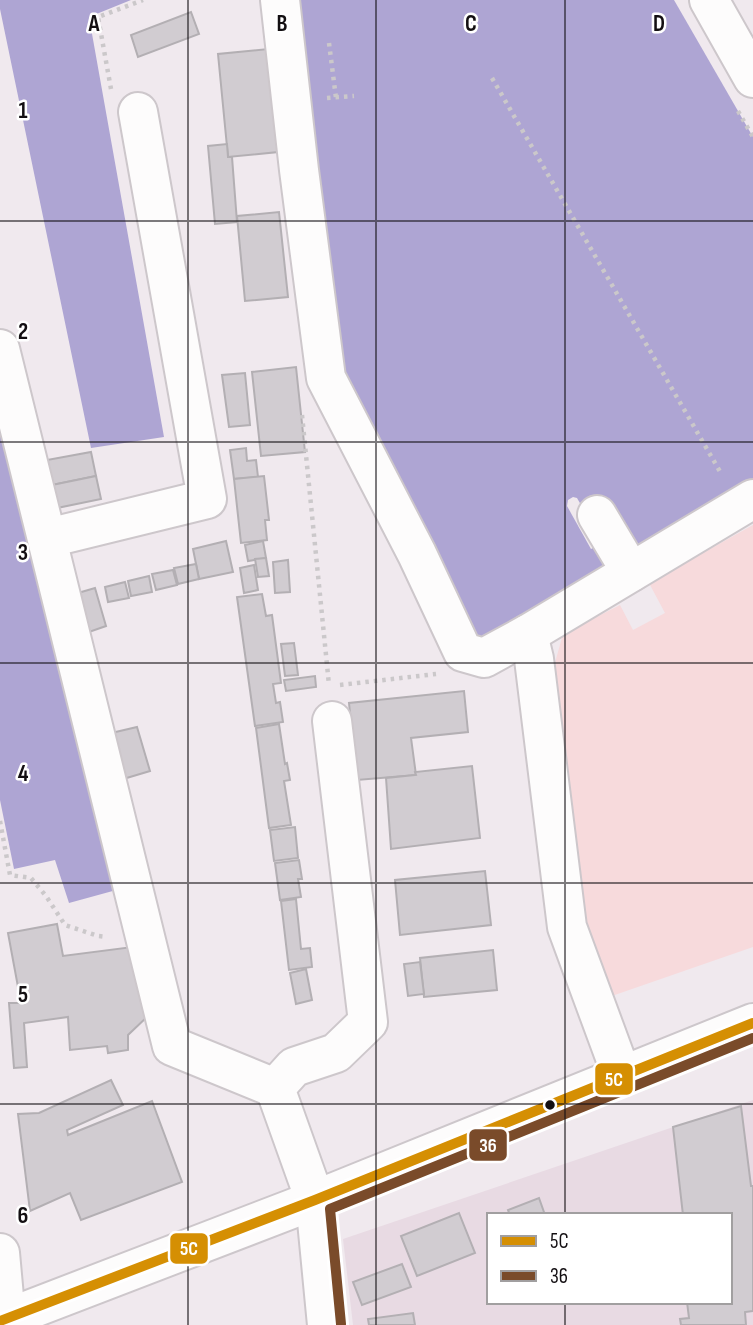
<svg xmlns="http://www.w3.org/2000/svg" width="753" height="1325" viewBox="0 0 753 1325" font-family="'Sofia Sans Condensed',sans-serif">
<style>
.built{fill:#e8dae3;fill-rule:evenodd}
.green{fill:#f7dadc}
.water{fill:#aea5d3}
.pier{fill:#f0e9ee}
.building{fill:#d1ccd1;stroke:#b3afb3;stroke-width:2}
.lines{fill:none;stroke-linecap:round;stroke-linejoin:round}
.minor-casing{stroke:#cdc7cb;stroke-width:42}
.path{stroke:#cbc8ca;stroke-width:4.5;stroke-dasharray:3.5 5;stroke-linecap:butt}
.minor{stroke:#fdfcfc;stroke-width:38}
.bus-1-casing{stroke:#fff;stroke-width:16}
.bus-2-casing{stroke:#fff;stroke-width:16}
.bus-1{stroke:#d58f03;stroke-width:10}
.bus-2{stroke:#7a4b2a;stroke-width:10}
.grid{fill:none;stroke:#130f12;stroke-width:2;stroke-opacity:0.55}
.bus-dot{fill:#130f12;stroke:#fff;stroke-width:2.5}
.grid-label{font-size:23px;text-anchor:middle;font-weight:bold;fill:#130f12;stroke:#fff;stroke-width:5;stroke-linejoin:round;paint-order:stroke}
.line-badge{stroke:#fff;stroke-width:2.5}
.badge-label{font-size:19px;text-anchor:middle;font-weight:bold;fill:#fff}
</style>
<rect width="100%" height="100%" fill="#f0e9ee"/>
<path class="built" d="M753,1100V1325H353L343,1239ZM489,1215H730V1302H489Z"/>
<polygon class="green" points="753,525 753,947 609,997 581,920 551,677 563,634 620,605 633,630 665,613 649,583"/>
<g class="water">
<polygon points="0,0 131,0 89,17 164,437 91,448 0,9"/>
<polygon points="300,0 674,0 753,137 753,486 479,644 341,372 309,100"/>
<polygon points="0,409 120,889 69,903 55,860 14,869 0,800"/>
</g>
<polygon class="pier" points="573,497 577,498 603,543 591,549 567,506 568,500"/>
<g class="building">
<polygon points="191,12 199,34 138,57 131,35"/>
<polygon points="268,49 278,152 228,157 218,54"/>
<polygon points="227,144 228,157 232,157 237,222 215,224 208,146"/>
<polygon points="279,212 288,297 245,301 237,216"/>
<polygon points="296,367 305,452 261,456 252,372"/>
<polygon points="245,373 250,425 229,427 222,375"/>
<polygon points="246,448 247,461 256,460 258,477 234,479 230,450"/>
<polygon points="91,452 96,476 52,485 47,460"/>
<polygon points="96,476 101,499 57,508 52,485"/>
<polygon points="264,476 269,520 265,520 267,540 241,543 234,479"/>
<polygon points="226,541 233,572 199,579 193,549"/>
<polygon points="263,541 266,558 248,561 245,545"/>
<polygon points="266,558 269,576 258,577 255,559"/>
<polygon points="288,560 290,592 275,593 273,562"/>
<polygon points="196,564 199,579 178,584 174,568"/>
<polygon points="254,565 258,590 244,593 240,568"/>
<polygon points="173,570 177,585 156,590 152,574"/>
<polygon points="149,576 152,592 131,596 128,581"/>
<polygon points="125,582 129,598 108,602 105,587"/>
<polygon points="95,588 106,626 89,632 78,593"/>
<polygon points="262,594 266,616 272,615 281,683 273,684 276,703 280,702 283,722 255,726 237,597"/>
<polygon points="294,643 298,675 285,676 281,644"/>
<polygon points="315,676 316,687 286,691 284,680"/>
<polygon points="464,691 468,732 411,738 416,775 357,780 349,703"/>
<polygon points="279,724 285,764 287,763 290,780 284,781 291,825 269,828 256,728"/>
<polygon points="137,727 150,771 120,780 107,734"/>
<polygon points="472,766 480,838 391,849 386,778 416,775 415,772"/>
<polygon points="295,827 298,858 274,861 270,830"/>
<polygon points="299,860 302,879 298,879 301,897 280,900 275,863"/>
<polygon points="485,871 491,925 400,935 395,880"/>
<polygon points="296,899 301,949 310,948 312,967 289,970 281,901"/>
<polygon points="57,924 63,956 140,946 149,1015 128,1035 128,1050 108,1053 107,1046 70,1050 68,1017 24,1023 27,1067 14,1068 9,1003 21,1003 8,933"/>
<polygon points="493,950 497,990 424,997 420,958"/>
<polygon points="420,962 424,994 408,996 404,964"/>
<polygon points="306,969 312,1000 296,1004 290,973"/>
<polygon points="111,1080 123,1105 67,1130 68,1135 152,1101 182,1182 81,1220 70,1193 30,1211 18,1114 39,1113"/>
<polygon points="741,1106 751,1186 753,1186 753,1311 745,1312 746,1325 681,1325 680,1319 689,1318 687,1302 730,1302 730,1215 683,1215 673,1127"/>
<polygon points="539,1198 545,1215 510,1215 508,1210"/>
<polygon points="459,1213 475,1253 417,1276 401,1236"/>
<polygon points="402,1264 411,1287 362,1305 353,1282"/>
<polygon points="413,1313 415,1325 369,1325 368,1319"/>
</g>
<g class="lines">
<defs>
<g id="minor">
<polyline points="280,0 299,170 326,378 417,554 463,652 484,658 528,634 753,499"/>
<polyline points="709,0 753,78"/>
<polyline points="0,349 172,1046 275,1088"/>
<polyline points="597,515 631,572"/>
<polyline points="48,538 207,499 138,112"/>
<polyline points="528,634 534,659 567,927 622,1076"/>
<polyline points="0,1253 6,1319"/>
<polyline points="0,1321 315,1200 753,1023"/>
<polyline points="327,1325 315,1200 275,1088 294,1067 336,1053 368,1022 332,721"/>
</g>
</defs>
<use href="#minor" class="minor-casing"/>
<g class="path">
<polyline points="329,43 336,98"/>
<polyline points="492,78 722,475"/>
<polyline points="111,89 98,17 143,0"/>
<polyline points="327,98 354,96"/>
<polyline points="738,111 753,137"/>
<polyline points="302,415 329,685"/>
<polyline points="340,685 436,674"/>
<polyline points="0,821 10,875 31,878 46,896 65,925 98,936 107,937"/>
</g>
<use href="#minor" class="minor"/>
<defs>
<polyline id="bus-1" points="0,1321 315,1200 753,1023"/>
<polyline id="bus-2" points="341,1324 330,1209 753,1038"/>
</defs>
<use href="#bus-1" class="bus-1-casing"/>
<use href="#bus-2" class="bus-2-casing"/>
<use href="#bus-1" class="bus-1"/>
<use href="#bus-2" class="bus-2"/>
</g>
<path class="grid" d="M188,0V1325M376,0V1325M565,0V1215M0,221H753M0,442H753M0,663H753M0,883H753M0,1104H753M565,1302V1325"/>
<circle class="bus-dot" cx="550" cy="1105" r="6"/>
<g class="grid-label">
<text x="94" y="31">A</text>
<text x="282" y="31">B</text>
<text x="471" y="31">C</text>
<text x="659" y="31">D</text>
<text x="23" y="118">1</text>
<text x="23" y="339">2</text>
<text x="23" y="560">3</text>
<text x="23" y="781">4</text>
<text x="23" y="1002">5</text>
<text x="23" y="1223">6</text>
</g>
<g class="line-badge">
<rect x="594" y="1062" width="40" height="34" rx="7" fill="#d58f03"/>
<rect x="468" y="1128" width="40" height="34" rx="7" fill="#7a4b2a"/>
<rect x="169" y="1232" width="40" height="33" rx="7" fill="#d58f03"/>
</g>
<g class="badge-label">
<text x="614" y="1086">5C</text>
<text x="488" y="1152">36</text>
<text x="189" y="1255">5C</text>
</g>
<rect x="487" y="1213" width="245" height="91" fill="#ffffff" stroke="#a19fa0" stroke-width="2"/>
<rect x="501" y="1236" width="35" height="10" fill="#d58f03" stroke="#a19fa0" stroke-width="2"/>
<text x="550" y="1248" font-size="21" fill="#130f12">5C</text>
<rect x="501" y="1271" width="35" height="10" fill="#7a4b2a" stroke="#a19fa0" stroke-width="2"/>
<text x="550" y="1283" font-size="21" fill="#130f12">36</text>
</svg>
